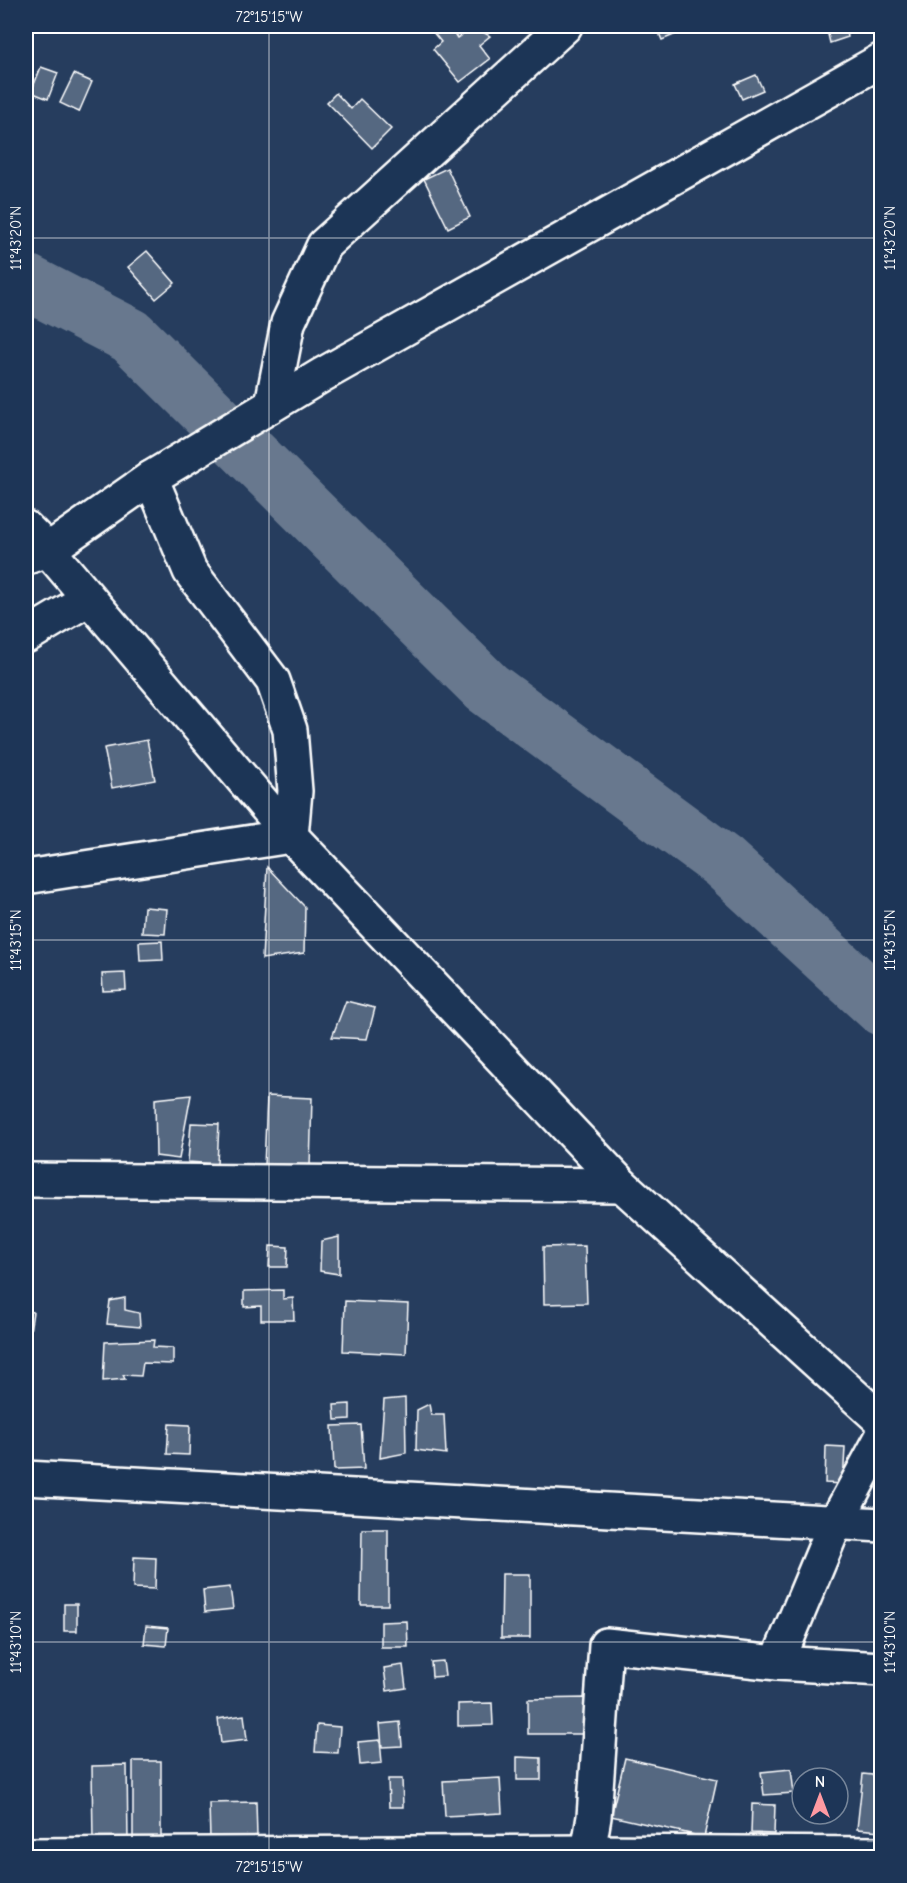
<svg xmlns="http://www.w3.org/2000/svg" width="907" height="1883" viewBox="0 0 907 1883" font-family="'Comic Neue',sans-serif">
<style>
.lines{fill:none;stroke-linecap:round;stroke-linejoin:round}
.river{stroke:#67788e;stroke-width:56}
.building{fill:#556781;stroke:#fff;stroke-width:1.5}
.street-casing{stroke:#fff;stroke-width:38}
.street{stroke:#1d3557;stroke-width:33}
.ticks{fill:none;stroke:#fff;stroke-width:1.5;stroke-opacity:0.45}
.neatline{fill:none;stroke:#fff;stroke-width:2}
.ticks-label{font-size:15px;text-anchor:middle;fill:#fff}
</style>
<rect width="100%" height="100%" fill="#263d5e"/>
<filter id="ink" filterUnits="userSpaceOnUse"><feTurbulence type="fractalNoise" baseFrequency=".0167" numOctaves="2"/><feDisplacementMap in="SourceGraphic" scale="12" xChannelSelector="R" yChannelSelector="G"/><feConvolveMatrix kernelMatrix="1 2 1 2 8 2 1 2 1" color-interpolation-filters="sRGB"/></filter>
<g filter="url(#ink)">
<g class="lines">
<polyline class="river" points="26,282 131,336 487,688 723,862 882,1008"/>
</g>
<g class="building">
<polygon points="428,26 449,26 457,38 474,27 490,36 479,45 490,59 460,82 433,49 441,42"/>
<polygon points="656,26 692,26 693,27 662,40"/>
<polygon points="826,26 845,26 848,37 830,43"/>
<polygon points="41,67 58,73 48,99 31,92"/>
<polygon points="74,74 92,82 79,112 60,103"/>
<polygon points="756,75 763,90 742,99 735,84"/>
<polygon points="336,93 351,109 360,99 391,129 372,148 327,102"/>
<polygon points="447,168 470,217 448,228 424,179"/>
<polygon points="147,251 175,283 156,299 128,267"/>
<polygon points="147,740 155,780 112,788 104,748"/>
<polygon points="267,867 305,907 304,953 262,959"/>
<polygon points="144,907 167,909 165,934 142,933"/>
<polygon points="162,941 163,960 140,961 139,942"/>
<polygon points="125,973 126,990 103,991 102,974"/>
<polygon points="346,1001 375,1008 367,1039 332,1037"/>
<polygon points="191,1095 179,1159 156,1156 155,1099"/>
<polygon points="267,1096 312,1098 310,1167 264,1166"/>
<polygon points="191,1123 219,1124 217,1164 188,1162"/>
<polygon points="339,1237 339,1274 320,1271 321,1241"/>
<polygon points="270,1246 288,1247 287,1267 269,1267"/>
<polygon points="585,1246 587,1303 544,1304 543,1247"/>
<polygon points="283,1290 283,1299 293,1298 294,1320 261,1320 261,1306 244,1307 244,1291"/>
<polygon points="125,1298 125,1310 139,1313 140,1327 107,1324 110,1301"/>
<polygon points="345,1301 408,1304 406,1354 343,1351"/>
<polygon points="26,1311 33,1312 29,1338 26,1337"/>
<polygon points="154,1340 153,1347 173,1348 173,1364 143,1363 141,1376 123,1375 125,1379 103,1381 105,1342"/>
<polygon points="405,1398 406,1453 380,1458 384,1400"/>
<polygon points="350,1404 350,1419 335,1420 334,1405"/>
<polygon points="429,1404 431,1415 444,1415 446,1454 416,1450 417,1410"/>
<polygon points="169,1424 190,1425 189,1455 167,1454"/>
<polygon points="361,1425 364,1469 334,1470 332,1426"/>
<polygon points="826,1446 845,1447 843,1484 825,1483"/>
<polygon points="362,1529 388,1529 388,1605 361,1605"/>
<polygon points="134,1557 156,1558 155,1589 133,1588"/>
<polygon points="502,1574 530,1574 530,1638 501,1638"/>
<polygon points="230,1587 233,1609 205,1612 203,1590"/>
<rect x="64" y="1604" width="13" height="27"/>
<polygon points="407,1621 408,1647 381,1647 381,1622"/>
<polygon points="146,1626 168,1628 166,1646 144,1644"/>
<polygon points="443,1661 445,1676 432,1677 431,1662"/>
<polygon points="403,1665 406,1688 387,1691 384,1668"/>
<polygon points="587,1698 588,1734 528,1734 528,1699"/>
<polygon points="492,1703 493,1725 458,1726 458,1704"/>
<polygon points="244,1715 247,1740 221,1743 218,1719"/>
<polygon points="400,1722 402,1746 382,1747 380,1724"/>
<polygon points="317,1725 340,1727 338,1753 315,1752"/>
<polygon points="380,1740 382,1763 360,1765 358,1742"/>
<polygon points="517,1757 541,1758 541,1780 517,1780"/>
<polygon points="625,1758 717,1779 704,1837 611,1816"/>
<rect x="133" y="1761" width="28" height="82"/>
<polygon points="127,1765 128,1842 93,1842 92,1766"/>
<polygon points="791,1769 794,1793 764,1795 761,1772"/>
<polygon points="863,1774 882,1776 882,1831 857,1829"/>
<polygon points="500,1778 502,1813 445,1816 443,1781"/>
<polygon points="388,1779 402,1779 403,1807 389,1807"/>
<polygon points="256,1802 257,1837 210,1839 209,1803"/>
<polygon points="752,1804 775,1805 774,1834 751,1833"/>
</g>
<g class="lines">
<defs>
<g id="street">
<polyline points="272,404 288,323 324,245 565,26"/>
<polyline points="26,528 48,550 291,836 622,1185 882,1421"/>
<polyline points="27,557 48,550 151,478 322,375 882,60"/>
<polyline points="26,636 88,599"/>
<polyline points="26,877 291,836 295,791 290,730 273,681 190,571 151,478"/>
<polyline points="26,1180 622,1185"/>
<polyline points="26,1478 882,1525"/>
<polyline points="777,1663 835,1524 882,1437"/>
<polyline points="588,1852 594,1817 606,1645 777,1663 882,1669"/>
<polyline points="26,1855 588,1852 882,1854"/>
</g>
</defs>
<use href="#street" class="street-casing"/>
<use href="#street" class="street"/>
</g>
</g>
<path class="ticks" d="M269,26V1858M26,238H882M26,940H882M26,1642H882"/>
<rect width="907" height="1883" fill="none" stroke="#1d3557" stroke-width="66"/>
<g transform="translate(820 1796)"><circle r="28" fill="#1d3557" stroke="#77869a" stroke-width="1.5"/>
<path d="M0-4.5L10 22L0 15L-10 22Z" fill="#ff9aa2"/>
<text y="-9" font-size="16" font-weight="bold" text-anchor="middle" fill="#ffffff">N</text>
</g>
<rect x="33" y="33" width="841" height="1817" class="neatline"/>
<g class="ticks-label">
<text x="269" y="22">72°15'15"W</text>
<text transform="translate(16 238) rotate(-90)" y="5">11°43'20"N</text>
<text transform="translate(890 238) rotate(-90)" y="5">11°43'20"N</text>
<text transform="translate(16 940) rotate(-90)" y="5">11°43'15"N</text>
<text transform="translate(890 940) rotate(-90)" y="5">11°43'15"N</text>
<text transform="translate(16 1642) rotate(-90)" y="5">11°43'10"N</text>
<text transform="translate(890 1642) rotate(-90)" y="5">11°43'10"N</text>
<text x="269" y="1872">72°15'15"W</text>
</g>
</svg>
